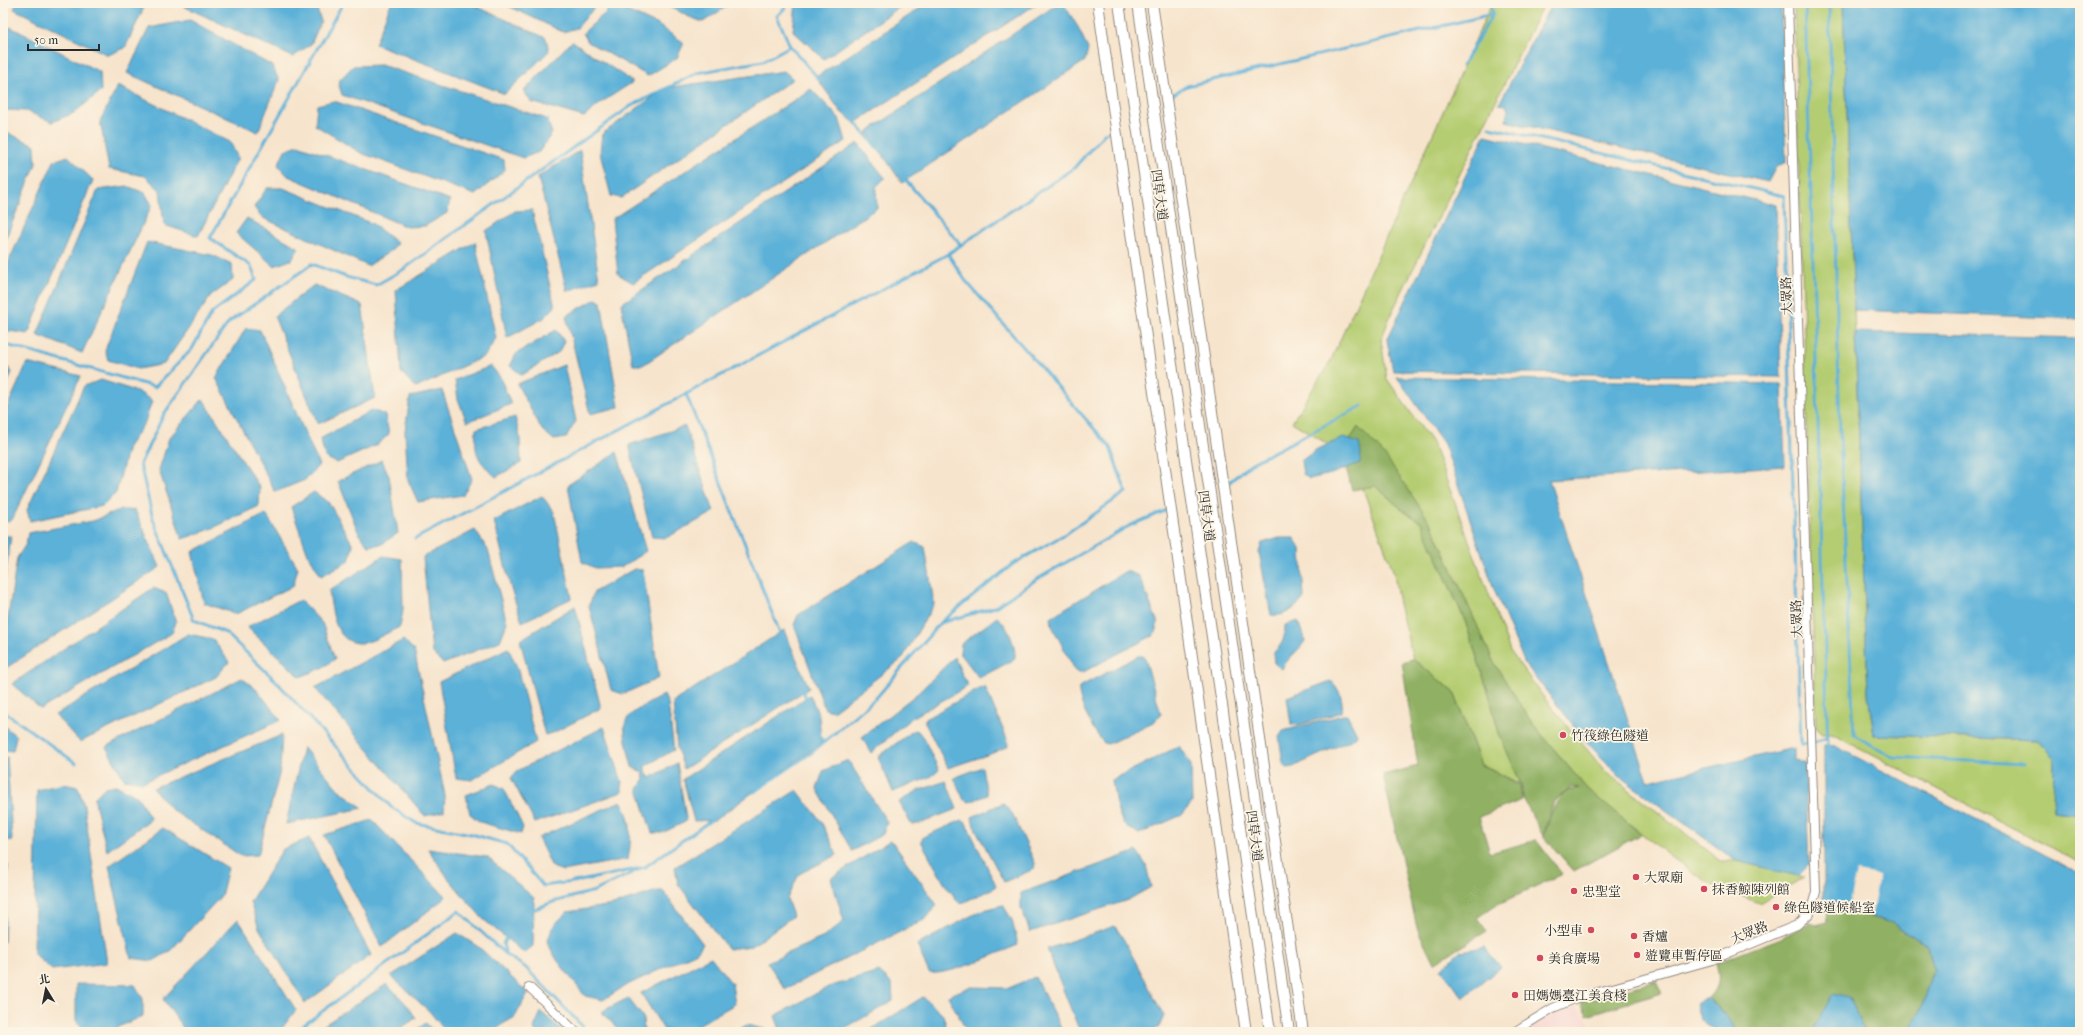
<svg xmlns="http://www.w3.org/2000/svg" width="2083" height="1035" viewBox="0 0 2083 1035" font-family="'IM FELL French Canon','Noto Serif TC',serif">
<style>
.built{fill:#f7d0cf}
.green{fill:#b5cd72;stroke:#707c4e}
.forest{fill:#90b064;stroke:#5e6e48}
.water{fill:#5cb1d8;stroke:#446e82}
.pier{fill:#f7e4cc}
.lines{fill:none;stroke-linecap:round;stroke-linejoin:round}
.stream{stroke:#5cb1d8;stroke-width:3}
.minor-casing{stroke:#91887c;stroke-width:10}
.tertiary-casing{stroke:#91887c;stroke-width:12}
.minor{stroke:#fff;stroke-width:8}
.tertiary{stroke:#fff;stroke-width:10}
.poi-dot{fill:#d1495b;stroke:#fcf5e5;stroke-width:1.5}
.labels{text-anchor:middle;stroke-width:3.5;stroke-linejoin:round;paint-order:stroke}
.street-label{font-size:13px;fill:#2b2b2b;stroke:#fcf5e5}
.poi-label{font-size:13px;fill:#2b2b2b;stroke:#fcf5e5;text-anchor:start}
</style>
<rect width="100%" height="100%" fill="#fcf5e5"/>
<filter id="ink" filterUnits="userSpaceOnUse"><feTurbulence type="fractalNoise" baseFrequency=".025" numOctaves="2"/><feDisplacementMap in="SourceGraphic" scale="8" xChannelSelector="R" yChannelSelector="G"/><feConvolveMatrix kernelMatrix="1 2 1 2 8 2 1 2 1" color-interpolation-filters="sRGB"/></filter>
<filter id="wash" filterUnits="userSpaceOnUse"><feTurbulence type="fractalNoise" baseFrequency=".012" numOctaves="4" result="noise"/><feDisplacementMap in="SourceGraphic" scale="16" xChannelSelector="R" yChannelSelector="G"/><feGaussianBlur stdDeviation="0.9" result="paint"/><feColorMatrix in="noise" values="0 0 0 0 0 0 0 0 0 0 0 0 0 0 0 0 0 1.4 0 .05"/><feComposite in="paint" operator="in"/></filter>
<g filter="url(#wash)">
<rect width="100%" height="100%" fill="#f7e4cc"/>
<polygon class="built" points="1576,1006 1596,1032 1526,1032 1546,1018"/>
<g class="green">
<polygon points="1492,3 1544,3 1391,314 1381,340 1387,379 1433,444 1510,651 1545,699 1605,771 1721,861 1736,861 1805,877 1759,903 1712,885 1674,859 1609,808 1587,789 1532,723 1494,663 1432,525 1358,427 1342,453 1292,422 1331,360"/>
<polygon points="1794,3 1843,3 1868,694 1874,735 2038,740 2054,758 2053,812 2080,815 2080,863 1832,734 1823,734 1816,728"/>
<polygon points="1375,486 1405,512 1421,521 1465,621 1489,694 1499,733 1521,784 1481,765 1454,692 1413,659 1399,604 1394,573 1363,489"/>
</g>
<g class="forest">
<path d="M1358,427L1384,454L1432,525L1494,663L1532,723L1587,789L1641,834L1574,871L1544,837C1550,818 1555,790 1579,788L1572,787L1554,801L1543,836L1523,798L1521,784L1499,733L1489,694L1465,621L1421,522L1405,512L1375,486L1352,490L1342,453Z"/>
<polygon points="1413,659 1454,692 1481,765 1520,785 1522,800 1479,817 1490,853 1536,840 1562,874 1494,906 1477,918 1487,931 1434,963 1417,928 1383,775 1418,766 1402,662"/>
<path d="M1826,904L1892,923L1928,946L1934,971L1920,1012L1906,1032H1866L1850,998L1815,1026L1811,1032H1740L1709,998C1720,987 1720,978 1716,963L1781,938L1810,923L1815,925L1827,922Z"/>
<polygon points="1656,981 1662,993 1587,1015 1581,1002"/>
</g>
<g class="water">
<polygon points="17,3 146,3 125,48 108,55 14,9"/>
<polygon points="180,3 309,3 316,6 321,21 311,44 293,57 183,6"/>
<polygon points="391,3 469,3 546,38 549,51 505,94 375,44"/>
<polygon points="502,3 598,3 577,28 563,32"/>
<polygon points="665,3 732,3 703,22 687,16"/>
<polygon points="796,3 906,3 824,59 793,31"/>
<polygon points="928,3 1038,3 855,123 841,112 816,77"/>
<polygon points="1059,3 1063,3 1078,27 1088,49 1085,61 902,183 867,132"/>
<polygon points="1552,3 1781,3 1786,162 1776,167 1768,182 1506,121 1508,110 1506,105 1499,104"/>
<polygon points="1843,3 2080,3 2080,319 1854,310"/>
<polygon points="614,5 658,25 684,43 677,58 648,76 588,42 583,33"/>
<polygon points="190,20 272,66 279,80 258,132 127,73 149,28"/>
<polygon points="10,27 100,72 101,91 74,113 52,122 26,111 3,110 3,41"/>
<polygon points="572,41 633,82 602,102 584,117 531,102 524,91"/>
<polygon points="381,65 547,119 552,133 539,152 523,158 342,95 338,82 353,66"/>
<polygon points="784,71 793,79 621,198 611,196 600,153 602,134 665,88"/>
<polygon points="118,86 230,142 238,158 198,236 164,225 160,190 145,176 109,169 100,121"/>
<polygon points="811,89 839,118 846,141 633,283 618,274 612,219"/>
<polygon points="334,101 504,160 505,170 475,195 361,153 315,125 317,105"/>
<polygon points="3,131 35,145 36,164 3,245"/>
<polygon points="1485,135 1776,205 1781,377 1393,371 1387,340"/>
<polygon points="858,143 885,178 876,187 877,208 643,365 633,365 621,304"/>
<polygon points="298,145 450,200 447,213 425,226 407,227 288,176 278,165 285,150"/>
<polygon points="580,150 599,280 567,291 538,177"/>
<polygon points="68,156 93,180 28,334 3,330 3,274 54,161"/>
<polygon points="127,186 145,193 152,205 82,353 37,335 98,190"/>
<polygon points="267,188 283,188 373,224 397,243 392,250 368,266 261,217 254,207"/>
<polygon points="532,210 555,307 544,318 507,338 486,231 515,211"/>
<polygon points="247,218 299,248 291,260 274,266 236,233"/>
<polygon points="147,242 212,255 232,264 233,280 211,296 164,364 138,369 108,360 105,350"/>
<polygon points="475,242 496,338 485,356 416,388 401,372 396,290"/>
<polygon points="314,285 362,305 375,398 318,424 274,316"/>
<polygon points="596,299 601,302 619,407 590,414 566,316"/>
<polygon points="246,328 260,330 319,465 305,480 275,492 216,378"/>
<polygon points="556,330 564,341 559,352 522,375 510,366 516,354"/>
<polygon points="1855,332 2080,338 2080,815 2053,812 2054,758 2038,740 1874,735 1868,694"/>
<polygon points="3,362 12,372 3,394"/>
<polygon points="27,363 81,376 12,520 3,523 3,417"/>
<polygon points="564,365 576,421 566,438 554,440 542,430 517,384"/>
<polygon points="491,366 500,377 511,404 467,422 458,399 455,380"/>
<polygon points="1397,377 1782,384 1785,466 1549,480 1648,781 1794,748 1794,759 1805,764 1809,865 1798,876 1736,861 1619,776 1586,741 1547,692 1525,664 1495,592 1444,444"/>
<polygon points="101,380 139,392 152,401 145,422 128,447 116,493 103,506 30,521 27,510 84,386"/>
<polygon points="442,390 472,479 463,495 418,502 408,480 405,431 410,397"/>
<polygon points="203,399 260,488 259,506 211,529 182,539 159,470 169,438"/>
<polygon points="372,410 385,415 389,434 377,445 337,463 326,458 320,439"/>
<path d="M515,417L520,437L521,463L496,477C477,460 474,454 476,429Z"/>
<polygon points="685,426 714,512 666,538 652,537 629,445"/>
<polygon points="1343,438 1359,443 1361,453 1360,463 1331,474 1309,479 1303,474 1301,461 1317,449"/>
<polygon points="617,452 646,551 622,567 595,568 582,562 568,485"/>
<polygon points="382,460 389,476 398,533 382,544 369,546 359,534 338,481"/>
<polygon points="314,492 329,503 353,545 349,561 321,576 308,554 291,507"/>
<polygon points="542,496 554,512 572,598 522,622 511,589 494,521"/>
<polygon points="120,510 135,510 160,567 3,670 3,650 17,558 26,544 28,533 93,521"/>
<polygon points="266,514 298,568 293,586 236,614 204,603 192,552"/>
<polygon points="475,530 488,550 507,623 500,641 443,664 432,652 423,557"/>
<polygon points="3,536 11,536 3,592"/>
<path d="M1279,538H1294L1301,549L1304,598C1296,608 1285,617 1271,615L1259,552L1262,543Z"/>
<polygon points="914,542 925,547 934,604 902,659 833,711 825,709 794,625 798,615"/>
<path d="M383,556L402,559L403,610L400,627C390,631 371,643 362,643C334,645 332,610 329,591Z"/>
<polygon points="634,569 643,570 659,678 623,694 611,690 589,606 594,592"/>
<polygon points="1126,571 1139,576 1158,623 1154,635 1083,672 1076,672 1052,626 1051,617"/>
<polygon points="153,588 166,593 176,622 172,633 41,709 12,684"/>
<polygon points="300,600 322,623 335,659 322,668 300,677 247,627"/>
<polygon points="575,606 601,708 555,732 545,735 520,640"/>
<path d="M997,617C1008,625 1016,646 1015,659L979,678L960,653L961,644Z"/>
<path d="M1298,621L1305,641C1298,652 1288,657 1282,669L1274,663L1273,653C1283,644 1285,639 1285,625Z"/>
<polygon points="784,630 809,688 684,769 677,748 673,702"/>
<polygon points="188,634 213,639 229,662 216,677 80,742 55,715"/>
<polygon points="403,640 414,650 445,795 444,811 425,816 315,688"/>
<polygon points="508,648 517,667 536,742 472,780 456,778 439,682"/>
<path d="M1138,656H1142L1145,658L1161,714L1155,721L1108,744L1104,743C1094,733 1077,701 1079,687Z"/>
<polygon points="954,657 968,686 910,719 871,753 862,737 918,693"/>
<polygon points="242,678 257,690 281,720 143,782 124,779 106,747"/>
<path d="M1331,681C1339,687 1344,702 1342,712L1299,725L1291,724L1287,697Z"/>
<polygon points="985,687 1008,741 1008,746 993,753 948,768 925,723 925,719 981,688"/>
<path d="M664,695L668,704L674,750L645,766V770L650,778L677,763L686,818L685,822L662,833H652L638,789L644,780L643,773L632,767C620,715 618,720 664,695Z"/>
<polygon points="810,695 819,716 821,743 715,820 694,821 683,779"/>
<polygon points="1347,714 1357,734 1355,738 1293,767 1287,768 1283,763 1279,737 1283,731"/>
<polygon points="3,725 16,736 13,751 3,750"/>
<polygon points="604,727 622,782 622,792 535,823 511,778 517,771"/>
<polygon points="914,730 918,731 924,739 939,770 932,776 893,792 878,757"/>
<polygon points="282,735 280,771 258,855 241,856 172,810 153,788"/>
<polygon points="1824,745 1835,746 2080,873 2080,1032 1906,1032 1920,1012 1934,971 1928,946 1892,923 1826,904 1824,900"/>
<polygon points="1179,746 1191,765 1192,803 1182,815 1139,834 1123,824 1116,805 1112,780"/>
<polygon points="303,747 338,789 363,808 286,824"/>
<polygon points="3,757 7,757 12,840 3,841"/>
<polygon points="848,760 887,822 883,834 852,851 817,789 823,771"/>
<polygon points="982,767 987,795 970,802 964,800 954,778"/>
<polygon points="946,781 957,809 918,824 911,824 899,802 917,791"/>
<polygon points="63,784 78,787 84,806 107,963 52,970 34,954 37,790"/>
<polygon points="494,784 504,789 523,827 521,834 480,822 470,814 466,795"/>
<polygon points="116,785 138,797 151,819 107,851 94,798 105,787"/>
<polygon points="797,790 821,821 837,855 799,874 787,899 793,916 752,946 728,949 678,884 675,867"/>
<path d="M621,801C632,818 632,839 628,859L563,871L552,867L538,838Z"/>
<polygon points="1003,803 1012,813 1035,863 1034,869 1004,882 974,826 972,817"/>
<polygon points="372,820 446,897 382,947 324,835"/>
<polygon points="962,820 965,821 968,827 996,885 994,888 960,904 944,883 921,841 923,837"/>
<polygon points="163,828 228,868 221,896 170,951 153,961 131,958 109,866"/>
<polygon points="309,838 371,955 305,1003 259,928 250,902 283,849"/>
<polygon points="891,840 937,905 926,919 785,989 767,962 824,937 844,921 831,878"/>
<polygon points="428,849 487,857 534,898 533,946 524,953 483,919 448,878"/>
<polygon points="1137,851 1146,865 1151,887 1128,900 1030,932 1021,908 1021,893"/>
<polygon points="3,863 8,865 4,942 3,942"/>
<polygon points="657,891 663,891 703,944 697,952 625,986 603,1000 585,996 557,960 547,942 554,925 567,912 613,905"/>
<path d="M1003,905L1012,920L1018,945C995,954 953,975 929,973L917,945L980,911Z"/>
<polygon points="238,919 296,1010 279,1032 186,1032 163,999"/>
<polygon points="1115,926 1124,940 1164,1016 1159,1027 1152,1032 1080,1032 1047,949"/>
<polygon points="457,933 480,948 528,993 515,1017 489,1032 446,1032 430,1012 391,976"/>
<polygon points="1484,947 1501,967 1463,998 1441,969 1461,951"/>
<polygon points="711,957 732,984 735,1004 691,1029 664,1030 641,993"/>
<polygon points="879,972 892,984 893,1001 838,1032 781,1032 775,1016 828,987"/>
<polygon points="1035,977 1063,1032 967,1032 948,996 969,987 1009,988"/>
<polygon points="76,984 135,985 143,999 143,1016 107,1032 84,1032 76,1020"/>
<polygon points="387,984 407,1005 416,1018 395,1032 327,1032 324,1025"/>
<polygon points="1833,994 1850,998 1866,1032 1811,1032"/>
<polygon points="923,997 943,1015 948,1032 867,1032"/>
<polygon points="628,998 643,1017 644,1032 621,1032 601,1012"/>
<path d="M1709,998L1740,1032C1727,1032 1706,1031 1700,1018C1698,1013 1697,1007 1696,1002Z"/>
<polygon points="541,1012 565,1032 536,1032 534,1028"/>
<polygon points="426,1023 434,1032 413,1032"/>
<polygon points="747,1025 769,1030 770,1032 733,1032"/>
</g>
<polygon class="pier" points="1856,871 1879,875 1872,914 1848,908"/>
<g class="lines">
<g class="stream">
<polyline points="790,3 777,16 790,46 818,78"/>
<polyline points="1805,3 1828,748"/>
<polyline points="1829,3 1840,432 1854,735 1893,757 2025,764"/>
<polyline points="1462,66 1493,14 1490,3"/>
<polyline points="1172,95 1187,86 1493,14"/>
<polyline points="854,121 879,150"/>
<polyline points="1490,127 1784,196 1801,745 1828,738"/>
<polyline points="904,178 961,245 948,254 965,280 1110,447 1126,492 1067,533 1013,564 940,623"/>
<polyline points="961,245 1074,168 1105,133 1111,130"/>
<polyline points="3,344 155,387 192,349 212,313 256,280 251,266 210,238 343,3"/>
<polyline points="686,394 781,636"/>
<polyline points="1226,485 1252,463 1362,406"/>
<polyline points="415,539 948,254"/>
<polyline points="802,688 807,701"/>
<polyline points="3,711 76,763"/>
<polyline points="819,732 823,742"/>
<polyline points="754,792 811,753 877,697 940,623 995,607 1034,581 1129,526 1167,510"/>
<polyline points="645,867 714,818"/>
<polyline points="646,867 580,881 543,886 507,844 471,834 416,823 391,807 275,680 226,633 194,620 153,519 140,464 164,414 229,322 312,264 346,277 376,285 404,269 631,106 697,73 763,61 790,46"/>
<polyline points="530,911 553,902 595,891 640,869"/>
<polyline points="506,955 503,944 507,936"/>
<polyline points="297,1030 459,911 506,955 525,967 588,1032"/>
</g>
</g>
</g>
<g filter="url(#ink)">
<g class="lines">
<defs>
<g id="minor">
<polyline points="529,987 576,1032"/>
<polyline points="1514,1032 1553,1008 1577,998 1712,960 1797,925 1810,913 1816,892 1788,3"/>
</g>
<g id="tertiary">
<polyline points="1098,3 1246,1032"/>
<polyline points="1119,3 1270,1032"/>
<polyline points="1138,3 1289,1032"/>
<polyline points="1152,3 1303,1032"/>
</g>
</defs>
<use href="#minor" class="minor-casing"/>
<use href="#tertiary" class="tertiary-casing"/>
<use href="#minor" class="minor"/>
<use href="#tertiary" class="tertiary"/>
</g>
</g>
<g class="poi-dot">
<circle cx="1563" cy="735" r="4"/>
<circle cx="1636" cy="877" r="4"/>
<circle cx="1704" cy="889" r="4"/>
<circle cx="1574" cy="891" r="4"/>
<circle cx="1776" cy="907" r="4"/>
<circle cx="1591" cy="930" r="4"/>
<circle cx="1634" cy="936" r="4"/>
<circle cx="1637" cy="955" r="4"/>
<circle cx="1540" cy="958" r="4"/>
<circle cx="1515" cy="995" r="4"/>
</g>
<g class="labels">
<g class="street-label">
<text transform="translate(1160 195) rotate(82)" y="5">四草大道</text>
<text transform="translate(1786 296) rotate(-92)" y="5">大眾路</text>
<text transform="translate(1207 516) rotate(82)" y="5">四草大道</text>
<text transform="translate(1796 619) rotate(-92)" y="5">大眾路</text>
<text transform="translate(1255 836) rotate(82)" y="5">四草大道</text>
<text transform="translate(1749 932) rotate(-22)" y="5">大眾路</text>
</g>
<g class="poi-label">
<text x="1571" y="740">竹筏綠色隧道</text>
<text x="1644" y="882">大眾廟</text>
<text x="1712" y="894">抹香鯨陳列館</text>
<text x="1582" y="896">忠聖堂</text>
<text x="1784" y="912">綠色隧道候船室</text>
<text x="1583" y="935" text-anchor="end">小型車</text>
<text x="1642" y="941">香爐</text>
<text x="1645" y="960">遊覽車暫停區</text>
<text x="1548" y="963">美食廣場</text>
<text x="1523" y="1000">田媽媽臺江美食棧</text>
</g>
</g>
<rect width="2083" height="1035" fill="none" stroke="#fcf5e5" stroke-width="16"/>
<g transform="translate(46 989) rotate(350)" stroke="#fcf5e5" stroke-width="3" paint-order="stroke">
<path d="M0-3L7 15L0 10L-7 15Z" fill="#2b2b2b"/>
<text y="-6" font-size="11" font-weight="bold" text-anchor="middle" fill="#2b2b2b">北</text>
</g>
<path d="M28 44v6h71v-6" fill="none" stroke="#2b2b2b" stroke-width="2"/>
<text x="34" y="44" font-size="12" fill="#2b2b2b" stroke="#fcf5e5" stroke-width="3" paint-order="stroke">50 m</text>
</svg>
